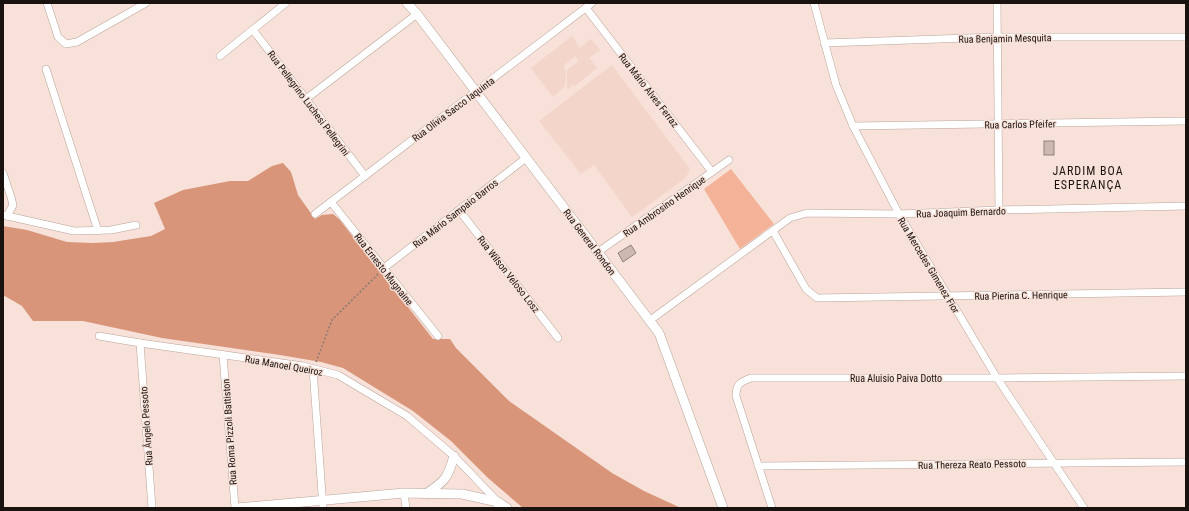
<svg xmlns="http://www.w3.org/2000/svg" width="1189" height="511" viewBox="0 0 1189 511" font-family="'Roboto Condensed',sans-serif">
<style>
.built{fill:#f3d5c9}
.green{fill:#f4b398}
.forest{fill:#d8957a}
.building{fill:#cdb8af;stroke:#958179}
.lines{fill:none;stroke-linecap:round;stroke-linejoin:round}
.minor-casing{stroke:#b9a49c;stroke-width:8}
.tertiary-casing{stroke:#b9a49c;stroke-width:10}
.path{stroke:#887973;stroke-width:1.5;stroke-dasharray:2 2;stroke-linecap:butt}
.minor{stroke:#fff;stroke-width:7}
.tertiary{stroke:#fff;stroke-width:9}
.labels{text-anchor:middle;stroke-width:3;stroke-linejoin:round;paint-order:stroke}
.street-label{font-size:10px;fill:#19120f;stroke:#f7e1d8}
.quarter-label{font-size:12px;letter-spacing:1px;fill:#19120f;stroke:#f7e1d8}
</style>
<rect width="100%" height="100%" fill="#f7e1d8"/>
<g class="built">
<polygon points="572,36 580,48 591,39 600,50 589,58 597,68 575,86 573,85 568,89 567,87 567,70 579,61 575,56 563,66 566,71 565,86 553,97 531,68"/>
<polygon points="612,65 690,169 687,175 684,179 632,217 594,165 581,174 539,121"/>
</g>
<polygon class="green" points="731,169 774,224 740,249 704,189"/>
<polygon class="forest" points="283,163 291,172 298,195 315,219 322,215 333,214 339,219 433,339 450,339 456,348 509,401 612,473 644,491 681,508 684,508 523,508 488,478 451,441 413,411 343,368 321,362 280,355 162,338 83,321 33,321 22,306 3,295 3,226 27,230 67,242 93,243 113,242 151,236 165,229 154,203 183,190 230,181 248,181 272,166"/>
<g class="building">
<rect x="1044" y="141" width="10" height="14"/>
<polygon points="631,245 636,253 623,262 618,253"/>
</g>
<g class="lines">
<defs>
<g id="minor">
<polyline points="47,3 58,37 66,44 77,42 146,3"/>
<polyline points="814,3 836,85 853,126 899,214 997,378 1084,508"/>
<polyline points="997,3 999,210"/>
<polyline points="586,8 712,172"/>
<polyline points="253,30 365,176"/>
<polyline points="824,43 997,37 1186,37"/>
<polyline points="220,56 286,3"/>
<polyline points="46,69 98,231"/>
<polyline points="306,99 417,14"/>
<polyline points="853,126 1186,121"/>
<polyline points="3,173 11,197 13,205 7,216"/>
<polyline points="331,202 438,336"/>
<polyline points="459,210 558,338"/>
<polyline points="315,214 592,3"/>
<polyline points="3,215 74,231 111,230 136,225"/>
<polyline points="773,231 806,289 817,298 1186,292"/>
<polyline points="598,252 729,160"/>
<polyline points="384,268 526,158"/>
<polyline points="649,321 790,218 807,213 899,214 999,210 1186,206"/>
<polyline points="99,336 140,343 303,366 338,375 407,416 454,456 498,502 497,508"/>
<polyline points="140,343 152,508"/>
<polyline points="223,355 235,508"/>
<polyline points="313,369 323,508"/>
<polyline points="758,466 1186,462"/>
<polyline points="404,493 406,508"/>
<path d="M772,508L736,396C736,384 740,382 751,378H997L1186,376"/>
</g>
<g id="tertiary">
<polyline points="407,3 417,14 659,333 723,508"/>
<path d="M426,494C445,481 448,478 454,456"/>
<polyline points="237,508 404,493 462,494 498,502 507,508"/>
</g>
</defs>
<use href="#minor" class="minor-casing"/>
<use href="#tertiary" class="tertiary-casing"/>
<polyline class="path" points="316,362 332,320 378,274"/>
<use href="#minor" class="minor"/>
<use href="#tertiary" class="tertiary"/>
</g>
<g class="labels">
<g class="street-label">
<text transform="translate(1005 38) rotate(-1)" y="4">Rua Benjamin Mesquita</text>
<text transform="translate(649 90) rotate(52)" y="4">Rua Mário Alves Ferraz</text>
<text transform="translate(309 103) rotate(53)" y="4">Rua Pellegrino Luchesi Pellegrini</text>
<text transform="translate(453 109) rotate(-37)" y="4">Rua Olívia Sacco Iaquinta</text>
<text transform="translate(1020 124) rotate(-1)" y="4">Rua Carlos Pfeifer</text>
<text transform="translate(664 206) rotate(-35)" y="4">Rua Ambrosino Henrique</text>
<text transform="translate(961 212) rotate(-2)" y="4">Rua Joaquim Bernardo</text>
<text transform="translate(455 213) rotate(-38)" y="4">Rua Mário Sampaio Barros</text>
<text transform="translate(590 242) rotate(53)" y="4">Rua General Rondon</text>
<text transform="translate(929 265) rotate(59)" y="4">Rua Mercedes Gimenez Fior</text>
<text transform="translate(384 269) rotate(52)" y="4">Rua Ernesto Mugnaine</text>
<text transform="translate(509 274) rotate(52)" y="4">Rua Wilson Veloso Losz</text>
<text transform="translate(1021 295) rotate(-1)" y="4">Rua Pierina C. Henrique</text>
<text transform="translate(284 365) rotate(10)" y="4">Rua Manoel Queiroz</text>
<text x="896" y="382">Rua Aluisio Paiva Dotto</text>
<text transform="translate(146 426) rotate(-94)" y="4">Rua Ângelo Pessoto</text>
<text transform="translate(229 432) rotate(-94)" y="4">Rua Roma Pizzoli Battiston</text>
<text transform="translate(972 464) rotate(-1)" y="4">Rua Thereza Reato Pessoto</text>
</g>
<g class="quarter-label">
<text x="1088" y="175">JARDIM BOA<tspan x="1088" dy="14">ESPERANÇA</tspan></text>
</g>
</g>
<rect width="1189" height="511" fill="none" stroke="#19120f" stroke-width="8"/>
</svg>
